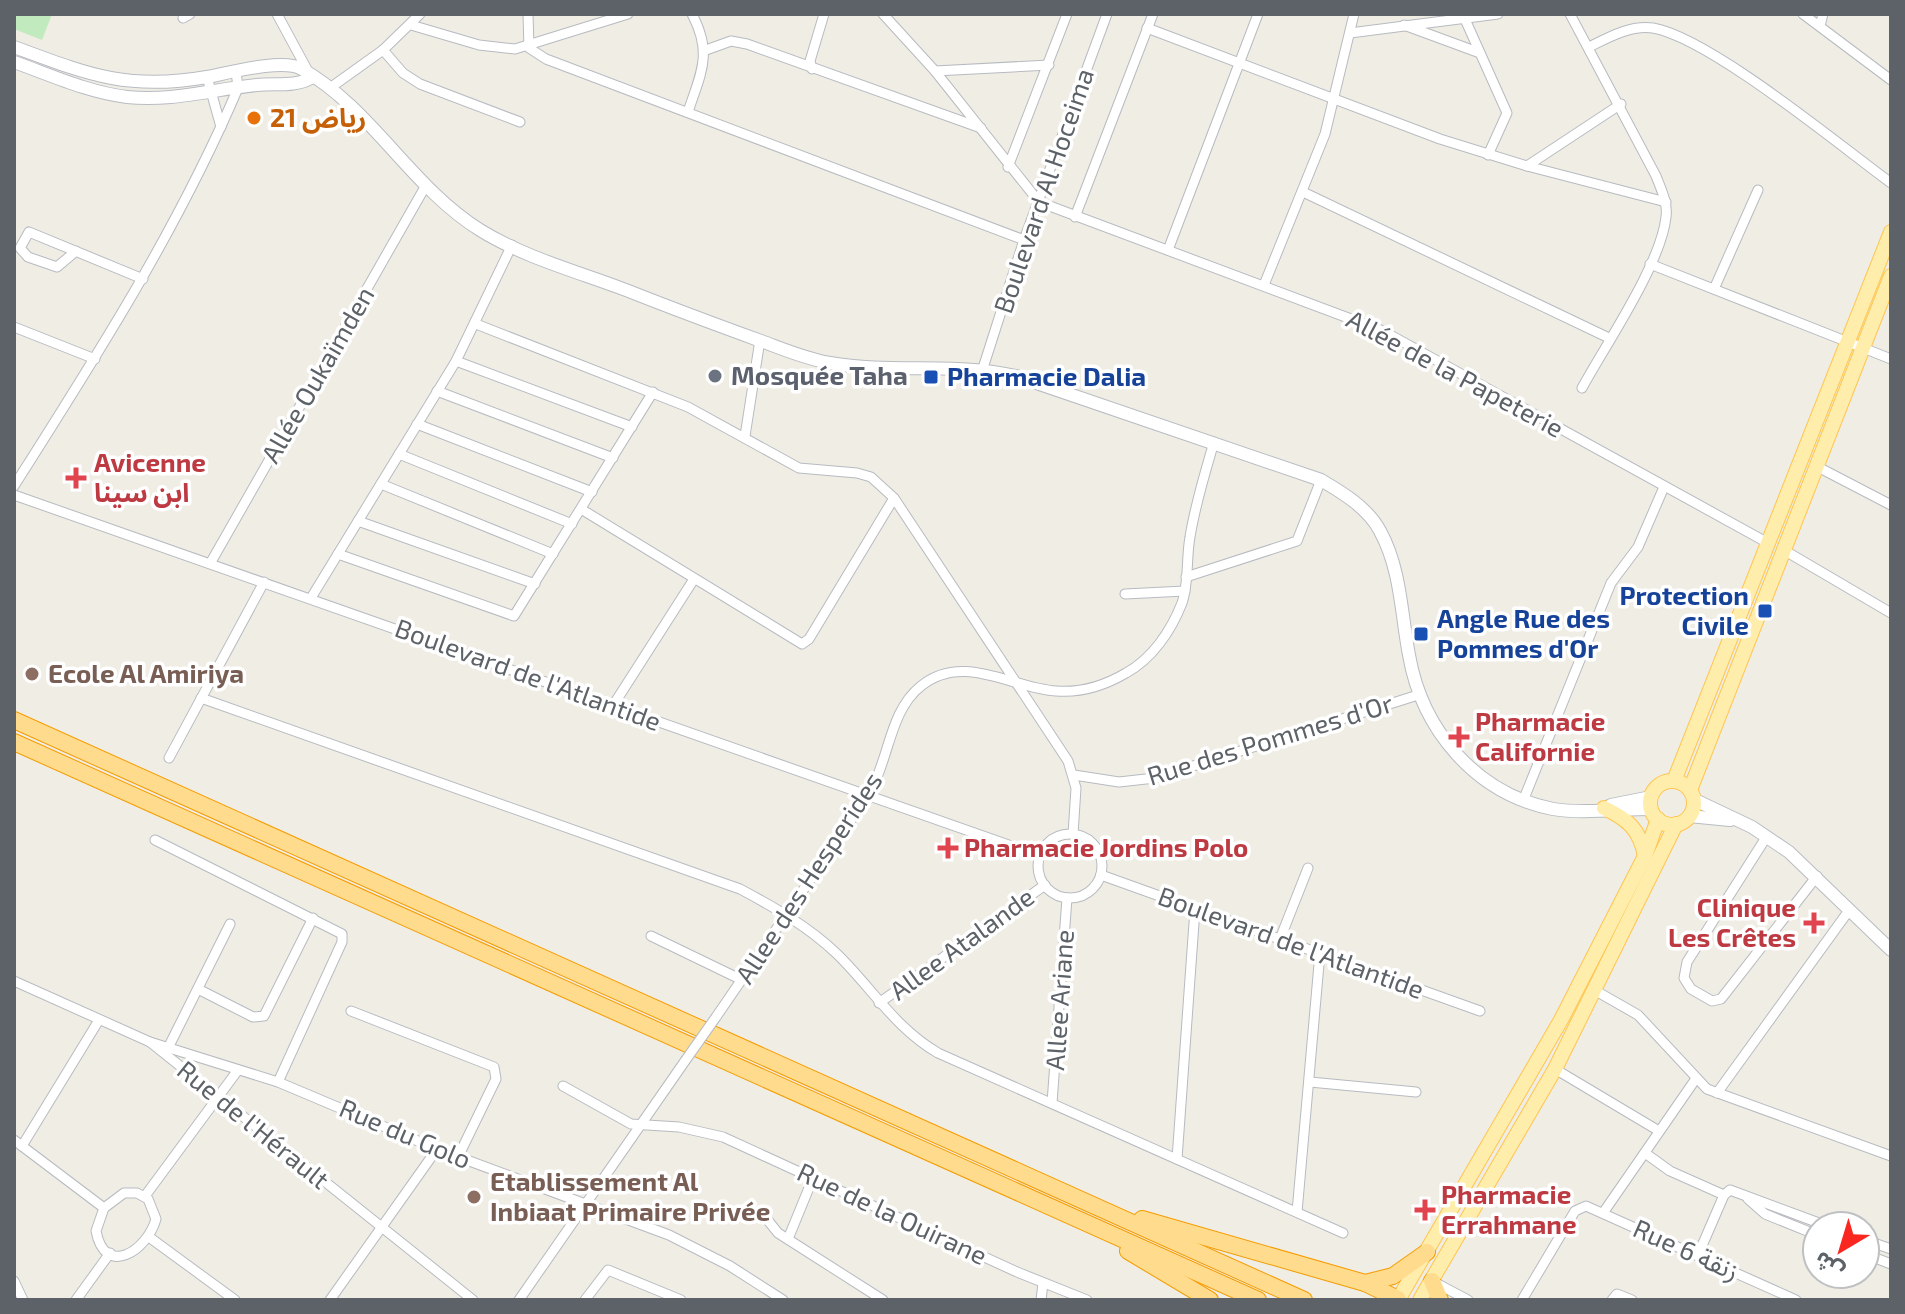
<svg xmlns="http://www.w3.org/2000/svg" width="1905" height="1314" viewBox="0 0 1905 1314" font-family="'Exo 2','Noto Sans Arabic',sans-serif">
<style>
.green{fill:#c1eabf}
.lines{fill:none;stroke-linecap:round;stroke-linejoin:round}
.street-casing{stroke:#b7bbc0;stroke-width:11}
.secondary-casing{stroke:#b8bcc2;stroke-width:14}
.primary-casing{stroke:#ffc54f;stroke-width:16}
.highway-casing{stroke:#f59c00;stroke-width:18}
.street{stroke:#fff;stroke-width:9}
.secondary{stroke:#fff;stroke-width:12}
.primary{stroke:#ffedab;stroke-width:14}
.highway{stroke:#ffdc8d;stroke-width:16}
.street-bridge-casing{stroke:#b7bbc0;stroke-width:11;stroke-linecap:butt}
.street-bridge{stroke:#fff;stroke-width:9}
.food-dot{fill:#e8710a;stroke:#fff;stroke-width:3}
.worship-dot{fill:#6b7280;stroke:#fff;stroke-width:3}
.transit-dot{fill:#1a4fb4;stroke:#fff;stroke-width:3}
.health-dot{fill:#e0444e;stroke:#fff;stroke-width:3}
.education-dot{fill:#8d6e63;stroke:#fff;stroke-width:3}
.labels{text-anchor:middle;stroke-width:7;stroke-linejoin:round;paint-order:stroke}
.food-label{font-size:26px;font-weight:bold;fill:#c56008;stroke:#fff;text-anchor:start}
.street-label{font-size:26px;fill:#5c6267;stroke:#fff}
.worship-label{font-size:26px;font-weight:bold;fill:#5b616d;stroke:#fff;text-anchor:start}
.transit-label{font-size:26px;font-weight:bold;fill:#164399;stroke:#fff;text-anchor:start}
.health-label{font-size:26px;font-weight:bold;fill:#be3a42;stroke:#fff;text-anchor:start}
.education-label{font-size:26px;font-weight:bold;fill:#785e54;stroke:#fff;text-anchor:start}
</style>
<rect width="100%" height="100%" fill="#f0ede5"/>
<polygon class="green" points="14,14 52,14 42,40 14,29"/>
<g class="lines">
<defs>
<g id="street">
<polyline points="277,14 310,75"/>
<polyline points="528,14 529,48 546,59 1024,240"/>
<polyline points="883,14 935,71 1039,202 1383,331 1768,543"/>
<path d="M1570,14L1656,176C1661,189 1668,203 1666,217C1661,264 1606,344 1582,388"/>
<polyline points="1803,14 1891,80"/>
<polyline points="1464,17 1507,113 1488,155"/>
<polyline points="183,18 190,14"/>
<polyline points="411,25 479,45 515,49 628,14"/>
<polyline points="1404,25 1480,53"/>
<polyline points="1820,26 1823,14"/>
<polyline points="1147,28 1440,139 1527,166 1666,202"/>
<polyline points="1350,33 1498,14"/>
<path d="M1589,47C1609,37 1630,25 1653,28C1710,38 1839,145 1891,183"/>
<polyline points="383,50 403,73 420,84 520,122"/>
<polyline points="706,50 731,41 747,44 981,128"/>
<polyline points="812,69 810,61 824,14"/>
<polyline points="935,71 1049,65"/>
<polyline points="207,77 221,127"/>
<polyline points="330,88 383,50 420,14"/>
<path d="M688,112C701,72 713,54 692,14"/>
<polyline points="1527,166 1621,104"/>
<polyline points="1008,167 1067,14"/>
<polyline points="1303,192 1609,338"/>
<polyline points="1075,217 1153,14"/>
<polyline points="1168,250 1258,14"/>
<polyline points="76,251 57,267 28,257 20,248 29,232 143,279"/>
<polyline points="1650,264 1891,359"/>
<polyline points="1264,285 1325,134 1354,14"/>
<polyline points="1714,289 1758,190"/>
<polyline points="476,324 688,407 799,468 857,473 871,477 894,498 1068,761 1076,788 1073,834"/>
<polyline points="14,327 95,359"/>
<polyline points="456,361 632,427"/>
<polyline points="983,368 1024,240 1107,14"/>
<polyline points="437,391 613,458"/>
<polyline points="417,424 592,492"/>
<polyline points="745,436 760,340"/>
<polyline points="399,454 572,524"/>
<polyline points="1816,466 1891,505"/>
<polyline points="381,484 553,554"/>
<path d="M14,486C96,357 178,229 238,88L236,71"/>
<polyline points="14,495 1040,856"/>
<polyline points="581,509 802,644 809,639 894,498"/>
<polyline points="358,521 535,584"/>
<polyline points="1782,549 1891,613"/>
<polyline points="338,554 514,616 653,392"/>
<polyline points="211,562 425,187"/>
<polyline points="1186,577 1297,541 1321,480"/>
<polyline points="1125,594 1185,591"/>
<polyline points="311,598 456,361 512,245"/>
<path d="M201,698L740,889C774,907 809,927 837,954C872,988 895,1028 938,1053L1343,1233"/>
<polyline points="614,704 694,579"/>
<polyline points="169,758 264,582"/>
<polyline points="1074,775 1119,782 1155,778 1418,695"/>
<polyline points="1523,801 1611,583 1638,547 1664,487"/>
<circle cx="1070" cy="866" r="32"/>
<polyline points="1767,836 1687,962 1684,978 1691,989 1712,1001 1721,999 1817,876"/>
<polyline points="155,840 342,934 342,942 278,1082"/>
<polyline points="1101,875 1480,1011"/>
<polyline points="651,936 742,980"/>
<polyline points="1280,939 1308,868"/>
<polyline points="14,981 150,1042 473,1300"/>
<polyline points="198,989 253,1017 264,1016 313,918"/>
<polyline points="1596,991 1638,1015 1707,1089 1891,1156"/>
<polyline points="879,1003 1045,885"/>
<polyline points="351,1011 494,1067 496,1079 458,1157"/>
<path d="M716,1017L869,794C889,761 889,711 921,686C963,652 1011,688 1056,691C1081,693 1104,686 1126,673C1152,659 1171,631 1182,603C1189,583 1186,559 1190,537C1195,505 1205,473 1214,442"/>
<polyline points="150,1042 278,1082 437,1149 669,1235 730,1266 783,1300"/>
<polyline points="168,1048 230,924"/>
<polyline points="1555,1069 1659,1131"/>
<polyline points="1310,1082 1416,1092"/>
<polyline points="563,1086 631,1124 679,1127 723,1137 1017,1272 1087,1300"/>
<polyline points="1717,1093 1850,909"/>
<polyline points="1052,1103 1067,898"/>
<polyline points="14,1140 104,1208"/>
<polyline points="22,1146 99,1020"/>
<polyline points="1645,1153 1670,1171 1724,1195"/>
<polyline points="1177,1159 1195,909"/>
<path d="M124,1193H137L148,1199L156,1219C147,1251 105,1278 96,1231L104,1208Z"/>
<polyline points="145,1196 238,1070"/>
<polyline points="1748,1199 1765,1214 1817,1235"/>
<polyline points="1297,1212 1320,953"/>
<polyline points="762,1213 778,1233 883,1300"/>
<polyline points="1603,1213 1695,1080"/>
<polyline points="149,1237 235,1300"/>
<polyline points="788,1239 813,1178"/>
<polyline points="1865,1240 1891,1249"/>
<polyline points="1865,1254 1891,1264"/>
<polyline points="1698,1255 1724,1195 1730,1190 1827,1226"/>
<polyline points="14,1281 23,1300"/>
<polyline points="1436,1283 1468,1300"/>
<polyline points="76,1300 110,1253"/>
<polyline points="330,1300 437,1149"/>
<polyline points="519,1300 685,1061"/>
<polyline points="585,1300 608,1270 681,1300"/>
<polyline points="1041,1300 1043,1283"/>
<polyline points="1522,1300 1575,1211 1586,1206 1796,1300"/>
<polyline points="1612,1300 1617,1294 1632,1300"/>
</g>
<g id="secondary">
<path d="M14,47C87,74 127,91 207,77C228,73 283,58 302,69C372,109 411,187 480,230C525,258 582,273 631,292C674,309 717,325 761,341C783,349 806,359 830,363C892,374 954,362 1016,376L1321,480C1343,493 1368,508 1380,531C1401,569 1401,613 1409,655C1422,730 1476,794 1553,809C1581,814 1621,809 1651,809"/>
<path d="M14,62C51,75 87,92 127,97C171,102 214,89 257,85C275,83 295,87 311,78"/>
<polyline points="1693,799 1752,827 1789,852 1891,950"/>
<polyline points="1611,805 1651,797"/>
<polyline points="1689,816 1730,820"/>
</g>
<g id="primary">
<polyline points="1674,781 1891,232"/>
<circle cx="1672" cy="803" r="22"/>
<polyline points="1690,790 1891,276"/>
<path d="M1604,808C1628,819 1640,830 1645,856"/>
<polyline points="1398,1300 1561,1020 1645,856 1658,819"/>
<polyline points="1420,1300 1555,1069 1676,824"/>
</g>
<g id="highway">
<polyline points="14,720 1304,1300"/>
<polyline points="14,742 1258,1300"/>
<polyline points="1142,1219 1365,1283 1393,1276 1427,1252"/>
<polyline points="1128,1251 1210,1300"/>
<polyline points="1432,1281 1440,1300"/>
<polyline points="1365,1283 1398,1299"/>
</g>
</defs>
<use href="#street" class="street-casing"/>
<use href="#secondary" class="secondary-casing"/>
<use href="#primary" class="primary-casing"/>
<use href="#highway" class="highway-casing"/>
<use href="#street" class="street"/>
<use href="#secondary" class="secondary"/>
<use href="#primary" class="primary"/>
<use href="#highway" class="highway"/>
<defs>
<polyline id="street-bridge" points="685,1061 716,1017"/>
</defs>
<use href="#street-bridge" class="street-bridge-casing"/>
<use href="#street-bridge" class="street-bridge"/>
</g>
<circle class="food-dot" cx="254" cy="118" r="8"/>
<circle class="worship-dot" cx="715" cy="376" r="8"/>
<g class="transit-dot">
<rect x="923" y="369" width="16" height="16" rx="4"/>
<rect x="1757" y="603" width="16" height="16" rx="4"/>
<rect x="1413" y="626" width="16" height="16" rx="4"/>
</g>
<g class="health-dot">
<path d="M72 466h8v8h8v8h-8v8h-8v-8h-8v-8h8z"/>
<path d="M1455 725h8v8h8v8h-8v8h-8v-8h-8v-8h8z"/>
<path d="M944 836h8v8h8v8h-8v8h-8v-8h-8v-8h8z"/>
<path d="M1810 911h8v8h8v8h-8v8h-8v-8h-8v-8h8z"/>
<path d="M1421 1198h8v8h8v8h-8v8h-8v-8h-8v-8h8z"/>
</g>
<g class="education-dot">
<circle cx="32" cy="674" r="8"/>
<circle cx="474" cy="1197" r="8"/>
</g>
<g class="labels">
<g class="food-label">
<text x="270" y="127">رياض 21</text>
</g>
<g class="street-label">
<text transform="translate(1044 191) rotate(-71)" y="9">Boulevard Al Hoceima</text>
<text transform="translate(1455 374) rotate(28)" y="9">Allée de la Papeterie</text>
<text transform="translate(318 375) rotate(-60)" y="9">Allée Oukaïmden</text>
<text transform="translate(528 675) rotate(20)" y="9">Boulevard de l'Atlantide</text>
<text transform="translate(1270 740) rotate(-17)" y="9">Rue des Pommes d'Or</text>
<text transform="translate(809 878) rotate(-57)" y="9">Allee des Hesperides</text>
<text transform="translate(1291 943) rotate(20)" y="9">Boulevard de l'Atlantide</text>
<text transform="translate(962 944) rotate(-36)" y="9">Allee Atalande</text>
<text transform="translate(1060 1000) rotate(-86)" y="9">Allee Ariane</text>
<text transform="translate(253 1125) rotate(39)" y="9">Rue de l'Hérault</text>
<text transform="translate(405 1134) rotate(23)" y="9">Rue du Golo</text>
<text transform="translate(892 1214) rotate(25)" y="9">Rue de la Ouirane</text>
<text transform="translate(1686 1250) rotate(24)" y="9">Rue 6 زنقة</text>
</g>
<g class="worship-label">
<text x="731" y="385">Mosquée Taha</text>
</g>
<g class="transit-label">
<text x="947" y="386">Pharmacie Dalia</text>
<text x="1749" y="605" text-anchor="end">Protection<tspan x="1749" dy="30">Civile</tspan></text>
<text x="1437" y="628">Angle Rue des<tspan x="1437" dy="30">Pommes d'Or</tspan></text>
</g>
<g class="health-label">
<text x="94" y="472">Avicenne<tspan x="94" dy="30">ابن سينا</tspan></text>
<text x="1475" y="731">Pharmacie<tspan x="1475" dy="30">Californie</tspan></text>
<text x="964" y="857">Pharmacie Jordins Polo</text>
<text x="1796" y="917" text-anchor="end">Clinique<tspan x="1796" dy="30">Les Crêtes</tspan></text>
<text x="1441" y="1204">Pharmacie<tspan x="1441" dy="30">Errahmane</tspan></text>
</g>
<g class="education-label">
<text x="48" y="683">Ecole Al Amiriya</text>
<text x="490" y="1191">Etablissement Al<tspan x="490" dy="30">Inbiaat Primaire Privée</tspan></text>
</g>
</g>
<rect width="1905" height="1314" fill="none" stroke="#5c6267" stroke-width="32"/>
<g transform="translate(1841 1250) rotate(218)"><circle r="38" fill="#ffffff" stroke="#bec0c2" stroke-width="2"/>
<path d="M0-6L14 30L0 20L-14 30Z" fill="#fa2721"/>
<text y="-12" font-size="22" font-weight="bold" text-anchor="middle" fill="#5c6267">ش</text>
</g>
</svg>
